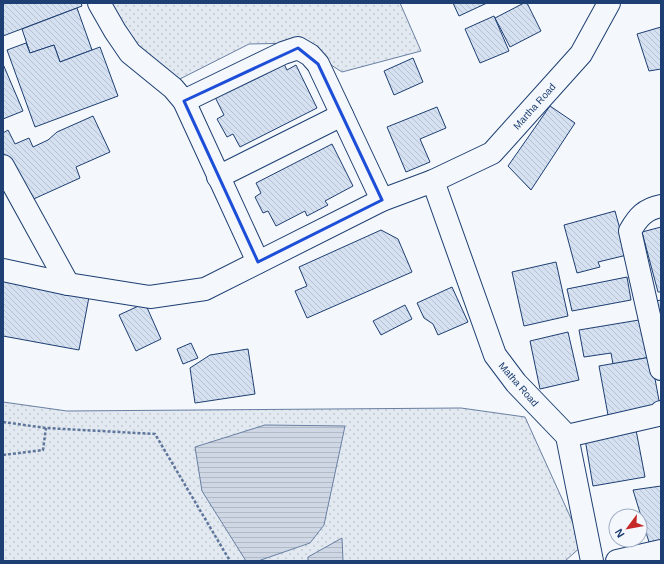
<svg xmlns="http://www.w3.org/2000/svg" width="664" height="564" viewBox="0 0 664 564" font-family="Helvetica,sans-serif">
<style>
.grass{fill:url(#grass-dots);stroke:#687fa3}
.water{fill:url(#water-rules);stroke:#687fa3}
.building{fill:url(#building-back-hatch);stroke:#1d3f73}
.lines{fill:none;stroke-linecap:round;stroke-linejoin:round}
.street-casing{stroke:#1d3f73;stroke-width:24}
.path{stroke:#5e769c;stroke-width:2.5;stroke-dasharray:3 2;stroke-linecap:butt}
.street{stroke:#f4f7fb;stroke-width:22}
.marked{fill:none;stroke:#1d4ed8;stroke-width:3;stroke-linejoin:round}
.labels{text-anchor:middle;stroke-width:3;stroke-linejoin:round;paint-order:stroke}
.street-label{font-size:10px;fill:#1d3f73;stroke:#f4f7fb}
</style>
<defs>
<pattern id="grass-dots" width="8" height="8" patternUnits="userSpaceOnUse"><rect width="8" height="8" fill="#e3e9f0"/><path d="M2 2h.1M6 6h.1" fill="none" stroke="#c2c9d1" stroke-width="1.8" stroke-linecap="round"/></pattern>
<pattern id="water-rules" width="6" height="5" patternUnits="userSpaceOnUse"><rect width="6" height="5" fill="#cfd7e4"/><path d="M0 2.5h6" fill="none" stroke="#b1bac7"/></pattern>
<pattern id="building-back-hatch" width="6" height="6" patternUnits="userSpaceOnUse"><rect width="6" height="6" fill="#d5e0f0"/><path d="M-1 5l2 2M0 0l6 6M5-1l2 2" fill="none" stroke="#b6c1d1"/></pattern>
</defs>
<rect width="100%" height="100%" fill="#f4f7fb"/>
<g class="grass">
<polygon points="103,3 400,3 421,51 342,72 297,43 249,44 172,83 126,45"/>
<polygon points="3,402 67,411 461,408 525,417 583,545 565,561 3,561"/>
</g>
<g class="water">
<polygon points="265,425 345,426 324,525 310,543 258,561 246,561 202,491 195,447"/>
<polygon points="342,538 343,561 308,561 308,557"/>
</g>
<g class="building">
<polygon points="3,3 81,3 82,6 3,36"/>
<polygon points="453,3 487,3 459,16"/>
<polygon points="524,3 527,3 541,31 510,47 495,18"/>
<polygon points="77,8 92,50 60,62 54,45 30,53 22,29"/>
<polygon points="494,16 509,51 480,63 465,29"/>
<polygon points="661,27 661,69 649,71 637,34"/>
<polygon points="26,43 30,53 54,45 60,62 100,47 118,96 35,127 7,50"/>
<polygon points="413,58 423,82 394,95 384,71"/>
<polygon points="283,62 287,70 296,65 317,108 240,147 233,134 227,137 217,119 224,115 215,97"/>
<polygon points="3,64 23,111 3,119"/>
<polygon points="550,106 575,123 531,190 508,166"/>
<polygon points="437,107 446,128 420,139 430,162 406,172 387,127"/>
<polygon points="93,116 110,152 76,167 80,178 27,202 3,152 3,133 8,130 15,144 29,138 33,147 48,140 57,132"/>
<polygon points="332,144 353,186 325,201 328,205 307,216 305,211 276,226 268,211 263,213 255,197 261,193 256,183"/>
<polygon points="615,211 627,255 598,262 600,267 577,273 564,225"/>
<polygon points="661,227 661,292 658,292 642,232"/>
<polygon points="381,230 398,239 412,272 307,318 295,291 307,286 299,267"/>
<polygon points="556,262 568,316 524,326 512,272"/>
<polygon points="627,277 631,300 572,311 567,289"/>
<polygon points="3,281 89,297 79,350 3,336"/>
<polygon points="452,287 468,322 438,335 433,324 424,318 417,303"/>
<polygon points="661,300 661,321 656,301"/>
<polygon points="145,303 161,339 136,351 119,315"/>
<polygon points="405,305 412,319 381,335 373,321"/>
<polygon points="645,319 651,357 613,364 611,353 584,357 579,330"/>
<polygon points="568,332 579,380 540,389 530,341"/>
<polygon points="191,343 198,358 183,364 177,349"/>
<polygon points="248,349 255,394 195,403 190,368 210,355"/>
<polygon points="651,357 660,406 608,415 599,366"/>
<polygon points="636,430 645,477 593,486 585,439"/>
<polygon points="661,486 661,540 649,542 633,490"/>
</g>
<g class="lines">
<defs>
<g id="street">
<polyline points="99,3 115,31 130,53 173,88 184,101 258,262"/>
<polyline points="184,101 283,53 298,48 310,55 318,64 382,200"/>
<polyline points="3,166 68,284"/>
<polyline points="218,177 342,115"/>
<polyline points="433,181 495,355 516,383 567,436 592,561"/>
<path d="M661,206C645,209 638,217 630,231L661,369"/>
<polyline points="3,270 68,284 150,297 205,289 382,200 433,181 492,153 581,54 609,3"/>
<polyline points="567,436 658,415 661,412"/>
<polyline points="617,561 661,551"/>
</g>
</defs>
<use href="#street" class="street-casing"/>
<g class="path">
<polyline points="3,422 46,428 155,434 230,561"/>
<polyline points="3,455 43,450 46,428"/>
</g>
<use href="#street" class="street"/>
</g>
<path class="marked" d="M298,48L318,64L382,200L258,262L184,101Z"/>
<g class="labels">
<g class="street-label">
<text transform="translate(534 106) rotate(-48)" y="4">Martha Road</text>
<text transform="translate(519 384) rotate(49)" y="4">Matha Road</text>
</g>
</g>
<rect width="664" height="564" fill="none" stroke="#1d3f73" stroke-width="8"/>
<g transform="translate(628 528) rotate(238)"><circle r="19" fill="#f4f7fb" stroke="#9eadc5"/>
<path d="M0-3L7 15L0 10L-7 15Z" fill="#c62828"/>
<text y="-6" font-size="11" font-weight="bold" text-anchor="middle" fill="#1d3f73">N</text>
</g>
</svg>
